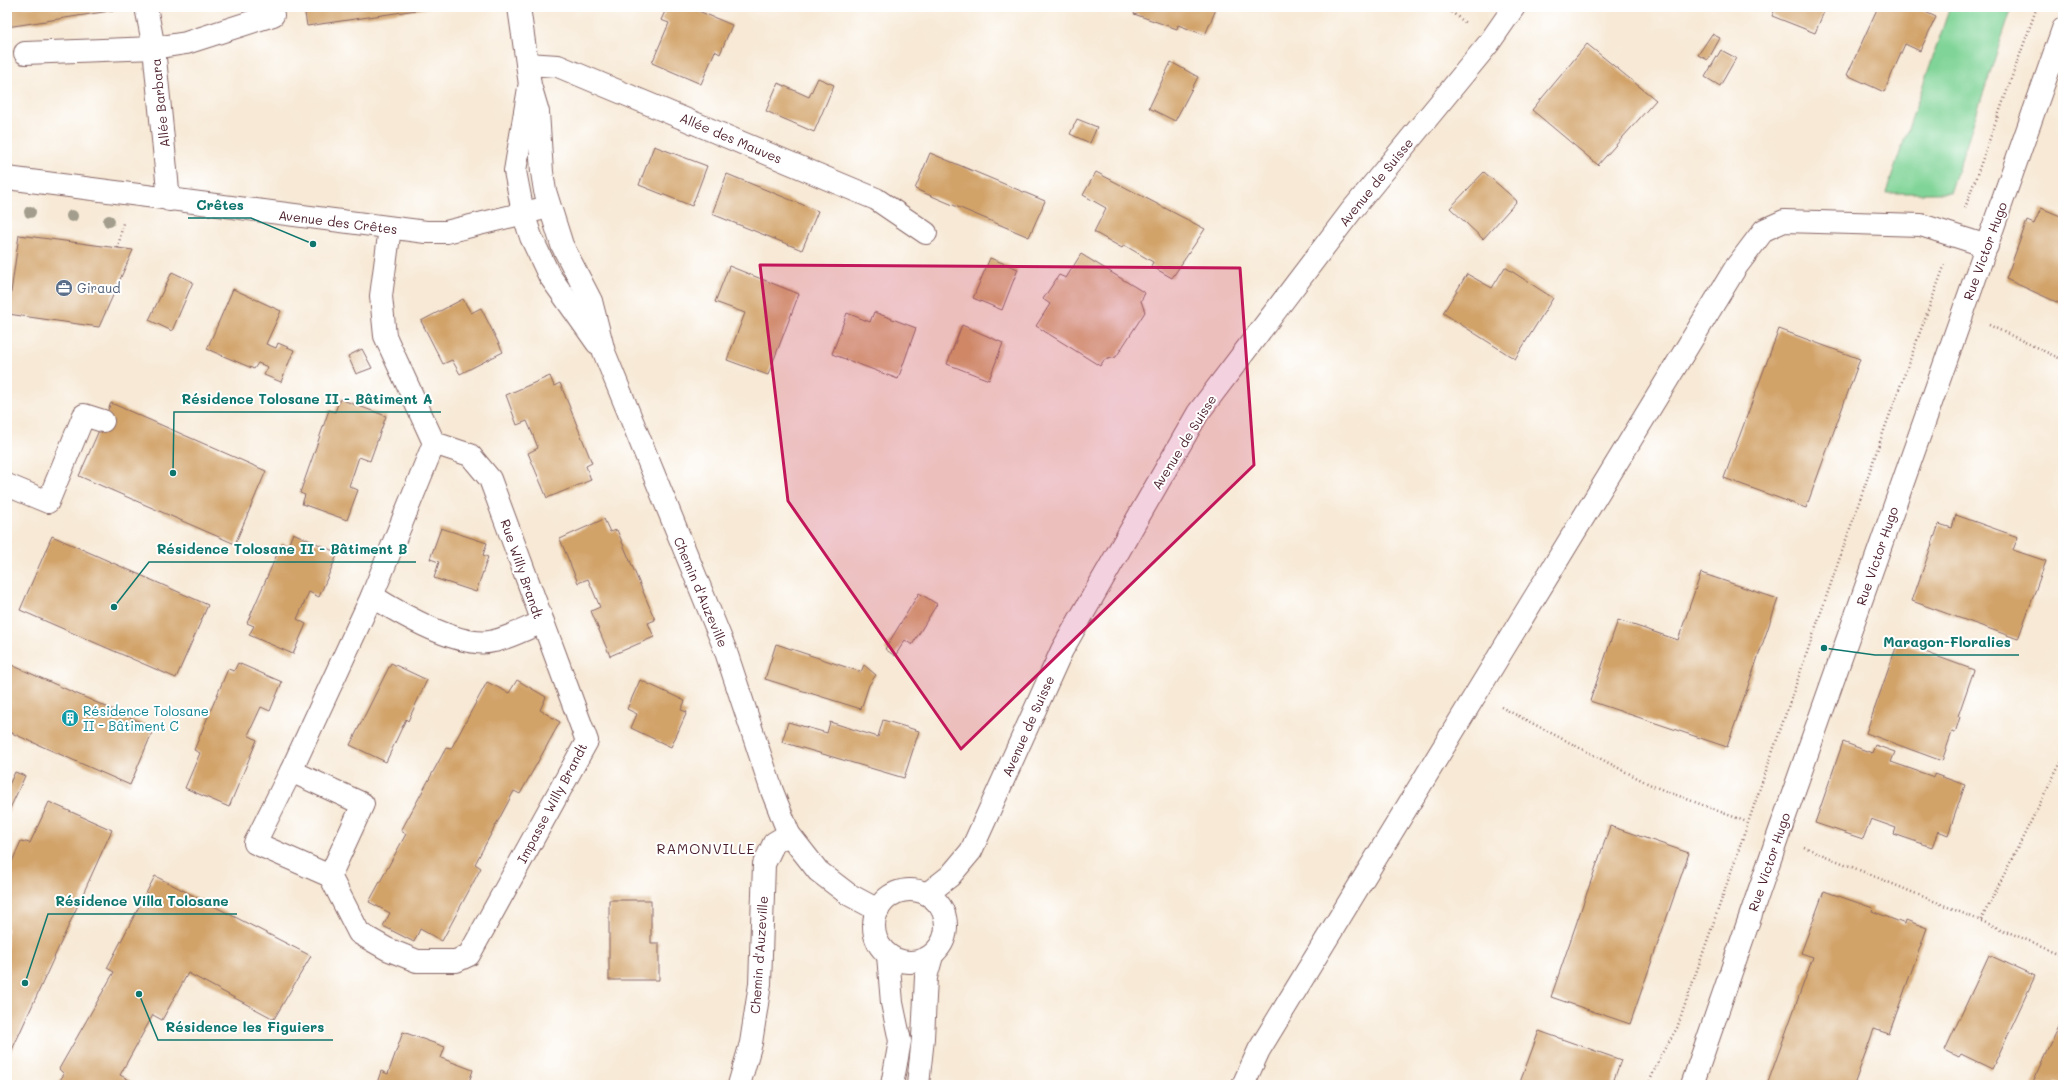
<svg xmlns="http://www.w3.org/2000/svg" width="2070" height="1092" viewBox="0 0 2070 1092" font-family="Mali,sans-serif">
<style>
.green{fill:#80d497;stroke:#657a61}
.building{fill:#d2a369}
.lines{fill:none;stroke-linecap:round;stroke-linejoin:round}
.minor-casing{stroke:#876666;stroke-width:24}
.path{stroke:#876666;stroke-width:2.5;stroke-dasharray:1 3;stroke-linecap:butt}
.minor{stroke:#fff;stroke-width:22}
.tree{fill:#a29d8c}
.marked{fill:#c2185b;fill-opacity:0.2;stroke:#c2185b;stroke-width:3;stroke-linejoin:round}
.labels{text-anchor:middle;stroke-width:4;stroke-linejoin:round;paint-order:stroke}
.street-label{font-size:13px;fill:#4a1f2b;stroke:#fff}
.service-label{font-size:13px;fill:#4e5e75;stroke:#fff;text-anchor:start}
.culture-label{font-size:13px;fill:#0d838f;stroke:#fff;text-anchor:start}
.neighbourhood-label{font-size:14px;letter-spacing:1px;fill:#4a1f2b;stroke:#fff}
.leader{fill:none;stroke:#0f766e;stroke-width:1.5}
.callout-dot{fill:#0f766e;stroke:#fff;stroke-width:1.5}
.callout-label{font-size:14px;text-anchor:middle;font-weight:bold;fill:#0f766e;stroke:#fff;stroke-width:4;stroke-linejoin:round;paint-order:stroke}
</style>
<rect width="100%" height="100%" fill="#fff"/>
<filter id="ink" filterUnits="userSpaceOnUse"><feTurbulence type="fractalNoise" baseFrequency=".025" numOctaves="2"/><feDisplacementMap in="SourceGraphic" scale="8" xChannelSelector="R" yChannelSelector="G"/><feConvolveMatrix kernelMatrix="1 2 1 2 8 2 1 2 1" color-interpolation-filters="sRGB"/></filter>
<filter id="wash" filterUnits="userSpaceOnUse"><feTurbulence type="fractalNoise" baseFrequency=".012" numOctaves="4" result="noise"/><feDisplacementMap in="SourceGraphic" scale="16" xChannelSelector="R" yChannelSelector="G"/><feGaussianBlur stdDeviation="0.9" result="paint"/><feColorMatrix in="noise" values="0 0 0 0 0 0 0 0 0 0 0 0 0 0 0 0 0 1.4 0 .05"/><feComposite in="paint" operator="in"/></filter>
<g filter="url(#wash)">
<rect width="100%" height="100%" fill="#f7e9d5"/>
<polygon class="green" points="1950,7 2012,7 1950,193 1886,193"/>
<g id="blocks">
<g class="building">
<polygon points="7,7 129,7 129,8 7,27"/>
<polygon points="304,7 430,7 430,8 307,26"/>
<polygon points="667,7 689,7 732,25 720,54 715,51 701,84 652,63 669,23 661,20"/>
<polygon points="1137,7 1217,7 1205,35 1178,25 1177,29 1134,14"/>
<polygon points="1776,7 1826,7 1815,33 1772,16"/>
<polygon points="1878,7 1915,7 1936,17 1920,51 1905,44 1884,92 1847,75"/>
<polygon points="1712,34 1720,38 1708,60 1698,55"/>
<polygon points="1587,44 1656,100 1598,165 1532,110"/>
<polygon points="1721,50 1736,58 1720,86 1705,77"/>
<polygon points="1171,62 1198,77 1175,121 1149,108"/>
<polygon points="818,78 834,85 814,132 766,111 778,83 809,97"/>
<polygon points="1077,119 1097,127 1090,143 1070,134"/>
<polygon points="654,146 707,166 692,206 639,185"/>
<polygon points="930,153 1045,201 1029,237 915,189"/>
<polygon points="1096,172 1205,229 1172,278 1151,266 1153,262 1124,245 1122,248 1094,232 1106,208 1083,195"/>
<polygon points="1484,172 1517,201 1483,239 1450,208"/>
<polygon points="727,174 818,211 802,250 712,214"/>
<polygon points="2041,208 2063,217 2063,305 2006,279 2027,221 2034,224"/>
<polygon points="19,235 133,250 99,327 8,314"/>
<polygon points="1081,254 1145,293 1141,301 1145,312 1116,357 1104,360 1100,366 1036,326 1050,304 1043,299 1059,275 1066,278"/>
<polygon points="990,258 1018,269 1002,310 973,298"/>
<polygon points="729,266 799,294 768,375 727,360 745,313 715,302"/>
<polygon points="1505,267 1553,298 1515,359 1443,313 1467,274 1492,288"/>
<polygon points="172,272 193,282 172,331 149,320"/>
<polygon points="233,289 281,311 266,344 276,348 278,343 294,350 281,382 264,375 268,367 258,363 254,369 207,349"/>
<polygon points="463,299 471,313 481,308 503,352 460,374 452,360 443,364 421,321"/>
<polygon points="874,312 916,328 898,379 832,354 847,313 870,322"/>
<polygon points="962,325 1003,343 989,380 947,364"/>
<polygon points="1779,329 1860,359 1806,508 1724,478"/>
<polygon points="362,349 372,368 356,374 348,356"/>
<polygon points="550,376 554,386 560,383 592,463 586,466 591,480 547,498 528,453 538,448 533,435 527,421 517,425 506,395"/>
<polygon points="340,399 386,416 370,461 359,457 354,472 349,486 358,490 347,520 302,504 305,495 300,493 329,410 335,412"/>
<polygon points="111,403 266,471 235,544 79,476"/>
<polygon points="1956,515 2018,537 2013,550 2046,561 2018,639 1912,601 1939,524 1952,528"/>
<polygon points="604,519 610,532 617,530 655,620 648,623 654,637 610,656 591,611 600,607 588,579 578,583 560,539"/>
<polygon points="441,528 487,543 483,555 488,557 476,592 434,578 439,562 430,559"/>
<polygon points="293,533 338,553 319,597 309,592 297,619 306,624 293,654 249,635 254,626 247,623 282,543 288,546"/>
<polygon points="52,536 208,605 176,678 20,610"/>
<polygon points="1701,573 1778,599 1727,747 1590,701 1618,620 1678,640"/>
<polygon points="919,593 937,604 912,645 905,640 895,656 885,649"/>
<polygon points="1898,642 1974,670 1958,716 1960,717 1955,733 1952,732 1942,761 1866,733"/>
<polygon points="776,644 861,672 864,665 876,675 869,685 861,709 765,679"/>
<polygon points="7,663 154,728 130,785 7,731"/>
<polygon points="238,663 282,682 270,711 261,707 248,735 257,740 229,807 185,788 200,753 194,750 228,669 234,671"/>
<polygon points="391,663 427,680 408,721 406,719 386,762 350,745"/>
<polygon points="517,680 546,697 540,710 560,722 520,794 514,791 475,864 481,868 442,941 420,929 414,942 383,926 390,913 369,902 406,834 401,831 446,748 451,749 487,682 509,693"/>
<polygon points="640,680 685,701 681,710 687,712 671,747 631,728 637,714 627,709"/>
<polygon points="883,720 919,731 904,778 782,742 788,722 827,733 830,722 878,737"/>
<polygon points="1843,742 1872,753 1875,745 1895,752 1891,762 1934,777 1934,774 1965,785 1948,835 1938,831 1932,847 1894,834 1896,828 1871,819 1863,839 1815,823"/>
<polygon points="15,772 25,776 7,815 7,789"/>
<polygon points="49,802 112,830 7,1061 7,873 21,841 30,843"/>
<polygon points="1610,826 1689,853 1630,1024 1551,997"/>
<polygon points="155,876 311,956 274,1019 188,973 162,1020 153,1015 120,1075 139,1085 57,1085 64,1074 59,1069 114,972 107,968"/>
<polygon points="1824,891 1873,908 1872,911 1905,924 1906,920 1927,928 1889,1034 1874,1029 1854,1085 1767,1085 1813,957 1801,953"/>
<polygon points="609,900 651,900 651,943 659,943 659,980 609,980"/>
<polygon points="1989,955 2035,976 1992,1069 1961,1054 1959,1057 1945,1050"/>
<polygon points="2063,1019 2063,1085 2055,1083 2054,1085 2032,1085"/>
<polygon points="1539,1031 1621,1060 1612,1085 1519,1085"/>
<polygon points="403,1032 445,1047 441,1058 473,1070 468,1085 401,1085 396,1083 395,1085 382,1085 377,1083 381,1071 388,1074"/>
</g>
</g>
</g>
<g filter="url(#ink)">
<use href="#blocks" fill-opacity="0" stroke="#876666" stroke-width="1"/>
<g class="lines">
<defs>
<g id="minor">
<polyline points="146,7 154,48 169,200"/>
<polyline points="519,7 530,85 538,112 542,172 545,191 562,245 591,301 604,352 725,649 772,791 789,834 818,871 848,894 878,910"/>
<polyline points="25,53 154,48 186,43 273,15"/>
<polyline points="527,64 558,66 876,199 926,233"/>
<polyline points="529,88 515,171 523,213 531,237 549,275 597,343"/>
<polyline points="7,178 426,232 446,232 549,207"/>
<polyline points="390,228 381,296 385,336 434,443 372,596 291,771 255,843 330,876 359,933 387,949 417,961 456,961 469,955 587,741 490,479 470,455 434,443"/>
<polyline points="7,485 48,502 84,415 103,421"/>
<path d="M372,596C399,613 462,650 494,641C511,637 527,628 543,622"/>
<polyline points="291,771 363,804 330,876"/>
<circle cx="910" cy="926" r="36"/>
<polyline points="927,894 950,876 971,851 1062,650 1198,413 1352,210 1489,43 1514,7"/>
<polyline points="888,955 892,1003 900,1041 892,1085"/>
<polyline points="739,1085 751,1043 760,984 764,864 774,843 789,834"/>
<polyline points="918,1085 923,1038 926,977 932,956"/>
<polyline points="1243,1085 1259,1050 1736,267 1764,230 1784,221 1921,225 1987,246"/>
<polyline points="1692,1085 1778,836 2063,29"/>
</g>
</defs>
<use href="#minor" class="minor-casing"/>
<g class="path">
<polyline points="1445,7 1467,24"/>
<polyline points="1965,208 2037,7"/>
<polyline points="118,248 123,223"/>
<polyline points="1989,325 2063,360"/>
<polyline points="1501,707 1653,786 1747,822"/>
<polyline points="1804,847 2063,955"/>
<polyline points="1981,920 2063,758"/>
<polyline points="1648,1085 1661,1055 1677,1028 1883,433 1945,264"/>
</g>
<use href="#minor" class="minor"/>
</g>
<g class="tree">
<circle cx="30" cy="212" r="6"/>
<circle cx="72" cy="216" r="6"/>
<circle cx="109" cy="221" r="6"/>
</g>
</g>
<path class="marked" d="M760,265L1240,268L1254,465L961,749L788,501Z"/>
<defs>
<symbol id="office-disc" viewBox="-11 -11 22 22"><circle r="9.5" fill="#5c6f8a" stroke="#fff"/><path d="M-6-3h4V-5.5h4V-3h4V5H-6ZM-1-4.5V-3h2v-1.5ZM-6 0V1H6V0Z" fill="#fff"/></symbol>
<symbol id="building-disc" viewBox="-11 -11 22 22"><circle r="9.5" fill="#0f9aa8" stroke="#fff"/><path d="M-4-6H4V6H1V3H-1V6H-4ZM-2.5-4.3h1.7v1.8h-1.7ZM.8-4.3h1.7v1.8H.8ZM-2.5-1h1.7V.8h-1.7ZM.8-1h1.7V.8H.8Z" fill="#fff"/></symbol>
</defs>
<g fill-rule="evenodd">
<use href="#office-disc" x="54" y="278" width="20" height="20"/>
<use href="#building-disc" x="60" y="708" width="20" height="20"/>
</g>
<g class="labels">
<g class="street-label">
<text transform="translate(160 103) rotate(-96)" y="5">Allée Barbara</text>
<text transform="translate(731 138) rotate(23)" y="5">Allée des Mauves</text>
<text transform="translate(1376 182) rotate(-51)" y="5">Avenue de Suisse</text>
<text transform="translate(338 222) rotate(7)" y="5">Avenue des Crêtes</text>
<text transform="translate(1985 251) rotate(-70)" y="5">Rue Victor Hugo</text>
<text transform="translate(1184 442) rotate(-58)" y="5">Avenue de Suisse</text>
<text transform="translate(1877 556) rotate(-71)" y="5">Rue Victor Hugo</text>
<text transform="translate(522 569) rotate(71)" y="5">Rue Willy Brandt</text>
<text transform="translate(701 592) rotate(67)" y="5">Chemin d'Auzeville</text>
<text transform="translate(1028 726) rotate(-66)" y="5">Avenue de Suisse</text>
<text transform="translate(552 803) rotate(-62)" y="5">Impasse Willy Brandt</text>
<text transform="translate(1769 862) rotate(-71)" y="5">Rue Victor Hugo</text>
<text transform="translate(759 955) rotate(-86)" y="5">Chemin d'Auzeville</text>
</g>
<g class="service-label">
<text x="77" y="293">Giraud</text>
</g>
<g class="culture-label">
<text x="83" y="716">Résidence Tolosane<tspan x="83" dy="15">II - Bâtiment C</tspan></text>
</g>
<g class="neighbourhood-label">
<text x="706" y="854">RAMONVILLE</text>
</g>
</g>
<path class="leader" d="M313 244L251 218H188M173 473L174 412H441M114 607L149 562H416M1824 648L1875 655H2019M25 983L48 914H237M139 994L158 1040H333"/>
<g class="callout-dot">
<circle cx="313" cy="244" r="4"/>
<circle cx="173" cy="473" r="4"/>
<circle cx="114" cy="607" r="4"/>
<circle cx="1824" cy="648" r="4"/>
<circle cx="25" cy="983" r="4"/>
<circle cx="139" cy="994" r="4"/>
</g>
<g class="callout-label">
<text x="220" y="210">Crêtes</text>
<text x="307" y="404">Résidence Tolosane II - Bâtiment A</text>
<text x="282" y="554">Résidence Tolosane II - Bâtiment B</text>
<text x="1947" y="647">Maragon-Floralies</text>
<text x="142" y="906">Résidence Villa Tolosane</text>
<text x="245" y="1032">Résidence les Figuiers</text>
</g>
<rect width="2070" height="1092" fill="none" stroke="#fff" stroke-width="24"/>
</svg>
